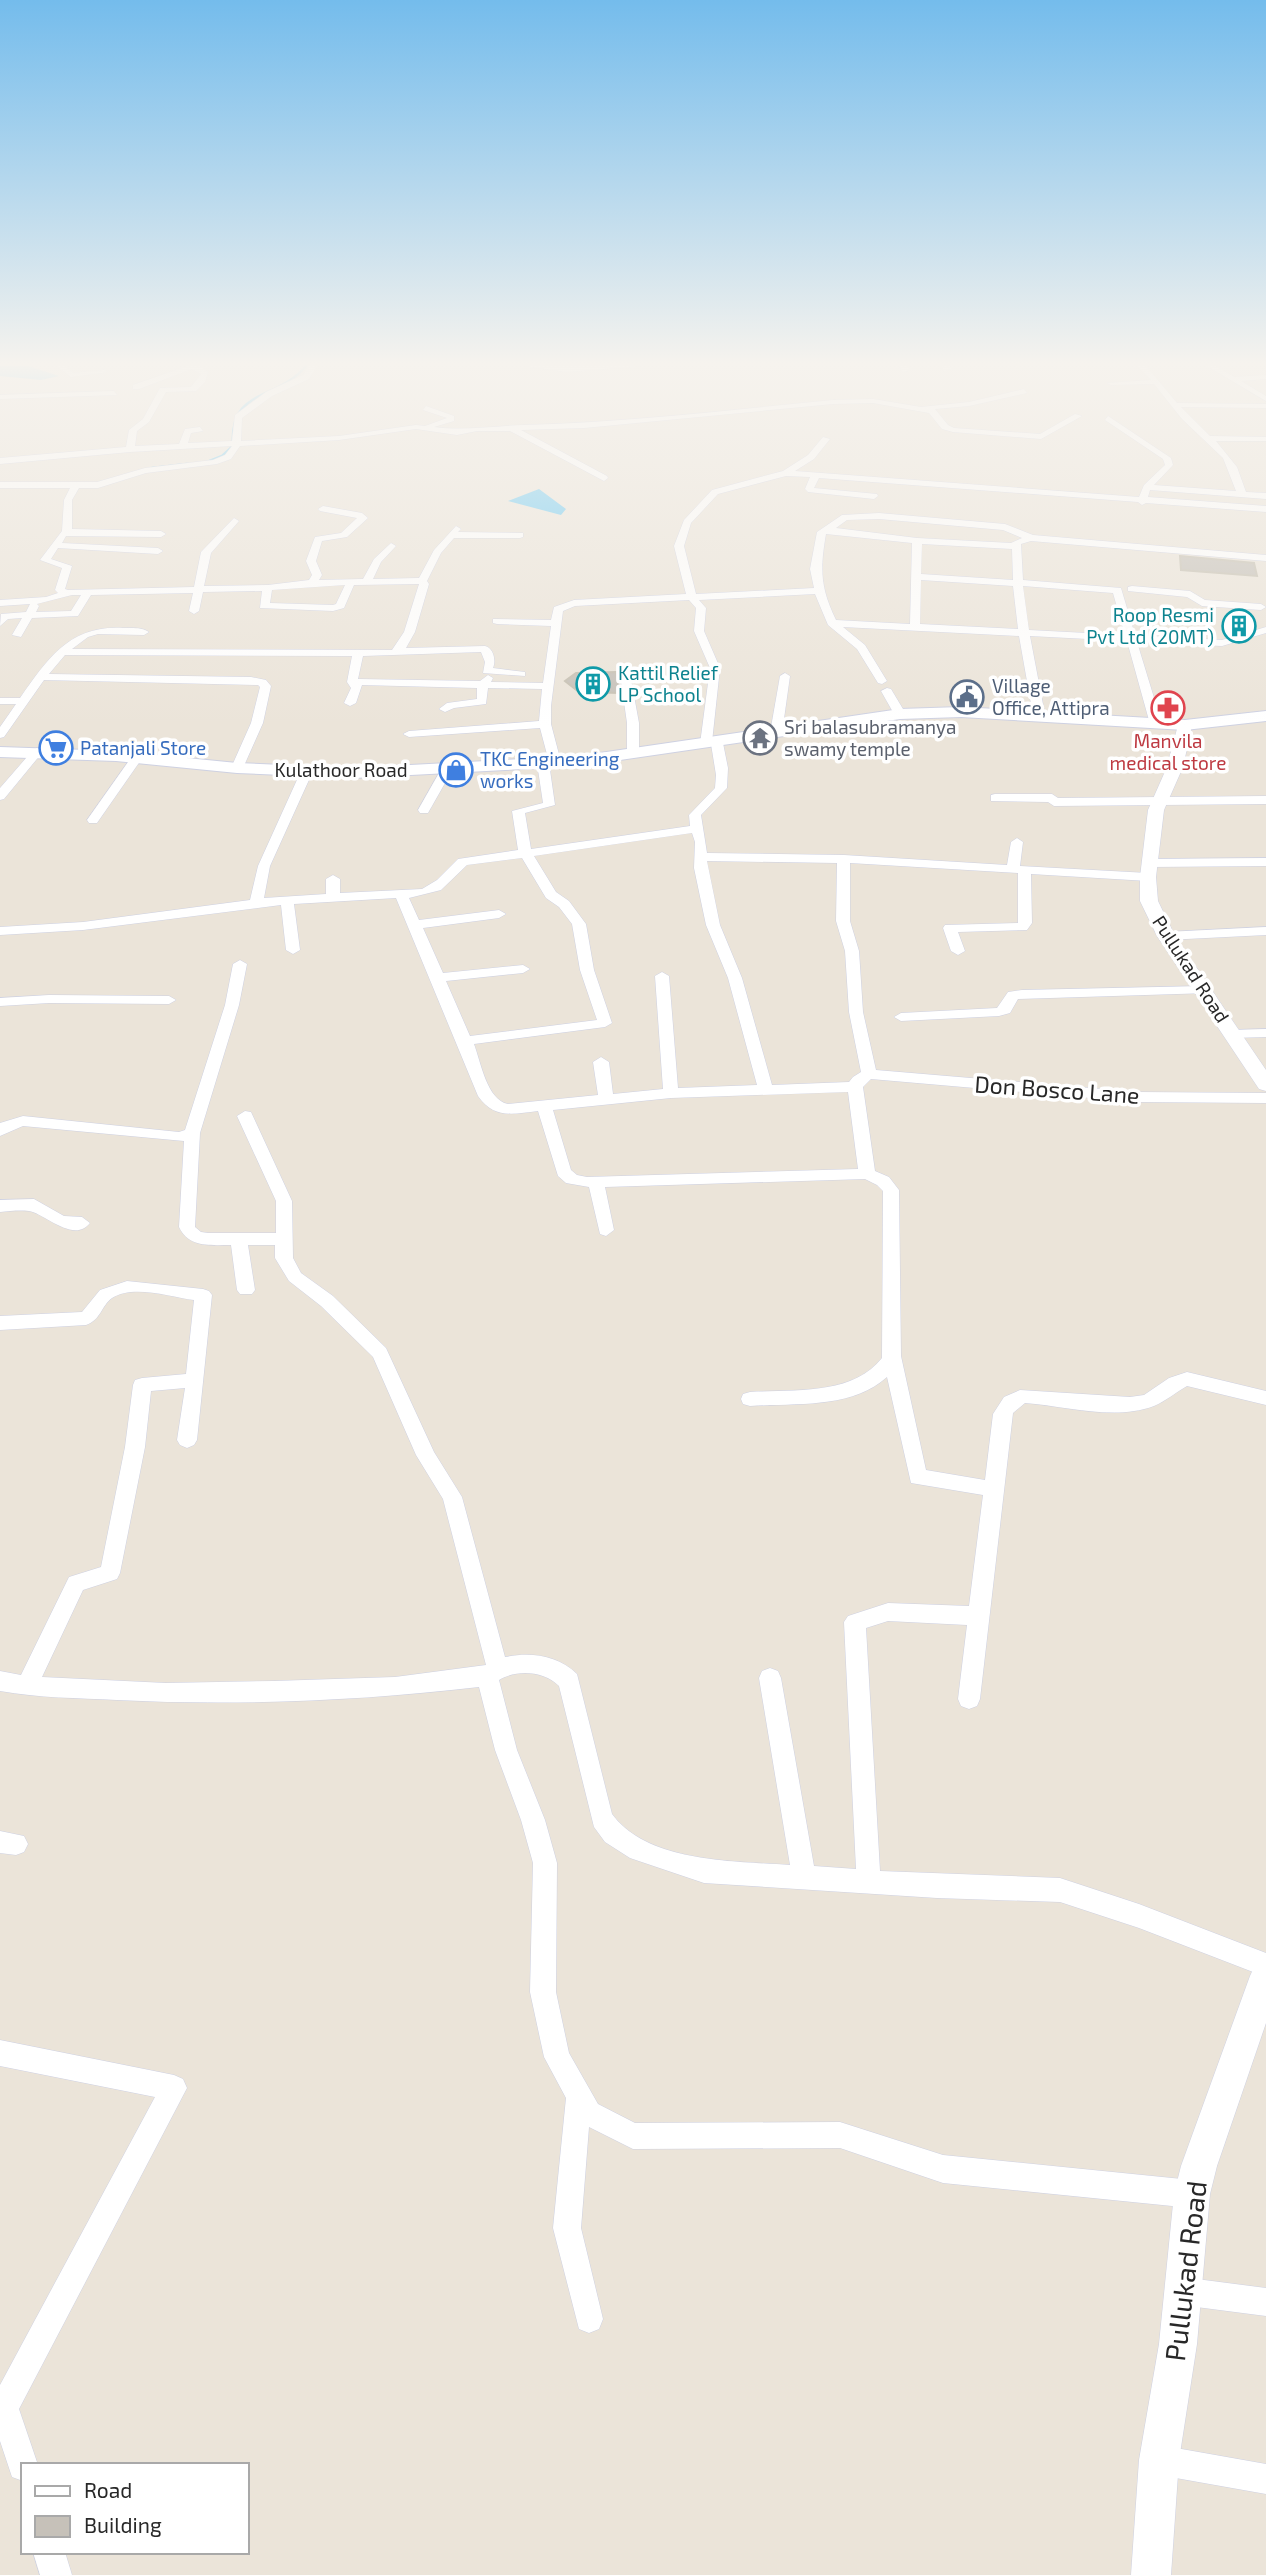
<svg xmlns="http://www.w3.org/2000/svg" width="1266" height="2575" viewBox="0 0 1266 2575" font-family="'Exo 2',sans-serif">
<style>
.water{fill:#66c8f3}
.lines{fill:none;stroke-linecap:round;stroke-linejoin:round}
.stream{stroke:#66c8f3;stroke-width:2.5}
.building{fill:#c6c1b9;stroke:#c6c0b2;stroke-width:2}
.minor-casing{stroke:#ced1e2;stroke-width:1}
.tertiary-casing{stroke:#ced1e2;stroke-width:1}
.secondary-casing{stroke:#ced1e2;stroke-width:2}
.minor{fill:#fff;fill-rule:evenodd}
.tertiary{fill:#fff;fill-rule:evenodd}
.secondary{fill:#fff;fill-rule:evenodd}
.labels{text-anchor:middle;stroke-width:7;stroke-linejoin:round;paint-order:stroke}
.far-culture-label{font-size:19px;fill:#0d838f;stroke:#fff;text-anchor:end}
.far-service-label{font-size:19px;fill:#4e5e75;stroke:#fff;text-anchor:start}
.far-worship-label{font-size:19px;fill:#5b616d;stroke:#fff;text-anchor:start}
.far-health-label{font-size:19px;fill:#be3a42;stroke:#fff}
.far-shop-label{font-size:19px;fill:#366cbe;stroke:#fff;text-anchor:start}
.far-street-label{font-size:19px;fill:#282828;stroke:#fff}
.street-label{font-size:23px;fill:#282828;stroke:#fff}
.near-street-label{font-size:28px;fill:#282828;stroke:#fff}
</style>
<rect width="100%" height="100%" fill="#ebe4d9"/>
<g class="water">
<polygon points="0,366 28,366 59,376 41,380 0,376"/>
<polygon points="539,489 566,509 561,515 508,501"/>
</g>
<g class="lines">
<g class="stream">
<path d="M207,462L222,456L233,446C229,387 276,402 306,366"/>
<polyline points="152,468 187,464"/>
</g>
</g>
<g class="building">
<polygon points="1180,556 1254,563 1257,576 1181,570"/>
<polygon points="616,672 620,693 579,692 565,681 576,673"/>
</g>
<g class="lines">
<defs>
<g id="minor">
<polygon points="57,366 65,366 73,373 104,370 108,372 71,377"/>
<path d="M188,366H200L208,372L205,382L196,391L166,392L149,422L137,431L135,446L179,444L185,429L200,427L203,431L191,433L188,443L232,441L235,415L266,392L303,375L309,366H317L309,379L272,396L242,418L241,441L339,436L416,425L425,426L447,418L423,410L426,406L454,416V421L434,427C463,431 494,426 524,425C627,422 730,410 833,400L873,399L921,407L969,402L1024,389L1027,393L969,406L935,409L948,425L954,428L1040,434L1075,414L1082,416L1041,439L953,432L942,429L929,413L873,403L833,404L584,428L521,430L607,476L608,478L604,481L510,431H477L457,435L416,429L339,440L240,446L231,459L217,464L146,473L98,488H79L72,500V529L161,531L166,534L161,537L66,536L62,543L158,548L163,551L158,554L58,548L51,559L72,566L65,589L68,590L194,587L201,552L234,518L239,521L211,553L204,586L268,585L309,580L312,575L306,561L315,537L341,533L357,518L320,511L318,509L323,506L362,513L368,518L347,537L322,541L316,561L322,575L319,580L363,579L374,559L391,543L396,546L381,562L373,579L419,578L434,550L456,526L461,529L458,532L523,533V537L520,538H454L441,553L427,581L429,584L415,632L406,648L485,646C494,648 496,661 493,668L525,672V676L483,673L485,662L481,652L363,656L358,679L480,681L488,675L493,678L491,682L543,683L551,626L497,624L493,623V619L551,620L554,607L574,600L686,594L674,546L684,520L712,490L783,471L808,455L823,437L830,439L814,459L795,471L1139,497L1144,485L1165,465L1163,459L1105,420L1108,416L1171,458L1173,465L1154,485L1236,491L1223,458L1182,419L1154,384L1111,385L1107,383L1151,380L1138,366H1146L1177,403L1266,404V408L1181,407L1210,436L1266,437V441H1216L1237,467L1246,492L1266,493V499L1150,490L1148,497L1266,506V512L1146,503L1142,505L1138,502L819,478L814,488L877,494L878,496L874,499L808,492L805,489L810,477L786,476L718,494L691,523L684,546L696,594L814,588L810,569L817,532L842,515L879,513L1005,524L1033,535L1266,555V561L1031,541L1021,544L1023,580L1121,588L1135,635L1222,640L1266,627V633L1222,646L1137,642L1162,724L1156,727L1150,724L1127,641L1030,636L1045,715L1039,718L1033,715L1019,636L843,627L865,645L887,681L882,684L878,683L857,649L828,625L815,594L699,600L706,608L704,631L720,668L712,742L717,740L723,743L728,768L727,788L701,815L707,853L844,855L1007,865L1011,842L1017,838L1023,842L1020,866L1148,873L1155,877L1148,881L1031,874L1032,923L1027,930L958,932L965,951L958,955L951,951L943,928L945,925L1018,923V873L850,863V921L859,951L863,1012L876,1070L1137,1092L1266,1093V1103L1137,1102L871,1079L863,1087L875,1171L889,1177L899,1190L901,1356L926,1470L985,1480L993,1414L1004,1397L1020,1390L1130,1397L1144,1395L1169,1378L1187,1372L1266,1391V1405L1187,1386C1176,1392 1166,1401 1154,1406C1114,1421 1066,1406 1025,1403L1013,1413L980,1699L977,1706L969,1709L961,1706L958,1699L967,1625L888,1621L866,1628L880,1871L1060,1878L1139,1904L1266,1953V1977L1139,1928L1060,1902L937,1898L704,1883L630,1858L605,1842L594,1827L559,1686C544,1671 517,1669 499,1680L517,1750L545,1820L557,1863L556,1992L569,2053L598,2104L635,2123L840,2122L943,2155L1192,2180L1202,2184L1206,2194L1202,2204L1192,2208L943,2183L840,2148L633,2149L589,2127L581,2228L603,2319L599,2329L589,2333L579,2329L553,2228L566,2098L544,2057L530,1992L533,1863L521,1820L495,1750L479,1687C359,1701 237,1706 117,1700C78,1698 39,1698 0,1691V1671L21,1675L69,1577L101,1567L125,1447L133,1385L135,1380L142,1378L186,1374L194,1300C171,1297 133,1284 112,1298C101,1306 101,1320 86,1325L0,1330V1316L82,1312L100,1290L127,1281L203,1289L209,1291L212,1295L197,1440L194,1445L187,1448L180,1445L177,1440L185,1388L151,1391L145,1447L120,1573L117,1579L83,1590L42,1677L166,1683L274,1681L395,1677L486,1665L443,1499L416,1455L373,1357L321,1306L289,1281L275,1258V1245H248L255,1290L252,1294H240L237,1290L231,1245C210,1245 189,1248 179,1227L184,1141L23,1126L0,1136V1123L23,1116L179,1132L185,1130L225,1005L233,964L240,960L247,964L239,1005L200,1133L195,1227L201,1232L208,1233H276V1201L237,1116L245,1111L251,1112L292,1201L293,1258L301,1273L333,1296L386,1348L434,1452L462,1497L505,1657C531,1652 557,1655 577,1674L612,1814C648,1863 735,1861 790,1865L759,1678L762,1671L770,1668L778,1671L781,1678L814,1866L856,1869L844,1622L848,1616L888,1603L969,1606L983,1495L911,1483L887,1377C852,1409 795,1403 750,1406L743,1404L741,1399L743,1394L750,1392C794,1389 852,1396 882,1358L883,1191L877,1185L865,1179L605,1187L614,1230L606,1236L600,1234L589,1187L566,1183L558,1176L538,1111C512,1114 494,1119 478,1096L396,898L294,904L300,950L293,954L286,950L281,905L83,930L0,935V927L83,922L250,900L258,866L301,771L307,767L313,771L270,866L264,898L326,894V879L333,875L340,879V893L422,889L437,880L458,859L518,850L512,811L543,803L537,763L543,759L549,763L555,805L525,813L531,849L690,826L689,815L715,788L716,775L711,744L706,747L700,744L710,668L694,631L696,608L689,600L575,606L563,611L551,706V724L561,762L555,766L549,762L540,728L409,737L403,734L409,731L539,721L542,689L488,688L486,704L454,708L445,712L439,709L447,703L477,699V688L362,685L356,703L350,706L344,703L351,688L347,682L352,656L65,655L49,674L251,677L266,680L271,686L263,723L243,768L237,772L231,768L251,723L260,687L258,685L44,680L4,737L0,738V727L16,704H0V698H20C48,658 70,625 123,628C132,628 142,627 149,632L144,635L98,634L88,637L72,649L392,650L404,632L419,584L354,585L344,608L333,611L260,608L262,591L203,592L199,611L194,614L189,611L193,593L91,595L78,616L32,618L21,637L12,635L22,618L8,619L0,626L1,614L26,612L30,604L0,606V600L46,597L58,593L55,590L62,568L40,560L62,531L64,500L70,488H0V482H97L145,468L213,460L225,455L232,446L130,452L0,464V458L126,447L129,430L143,419L160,388L191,387L201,374L192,369L139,389H133V385ZM879,519L1003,530L1022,538L1011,543L917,538L836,528L847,520ZM826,534L912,543L910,624L836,620C820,587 820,569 826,534ZM922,544L1012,549L1013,580L921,574ZM921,580L1013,586L1018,629L920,624ZM345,585L336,604L333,605L270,603L272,590ZM1023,586L1113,593L1125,635L1029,630ZM72,595H81L71,611L36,612L39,606L37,604ZM692,833L695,842L694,868L706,925L728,978L757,1085L678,1088L669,976L662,972L655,976L663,1089L613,1094L609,1062L601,1057L593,1062L598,1095L508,1104C487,1100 481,1063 474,1044L605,1027L612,1023L594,970L586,924L569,901L556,892L534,856ZM522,858L546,898L559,907L572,924L580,970L597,1020L470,1036L446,981L523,973L530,969L523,965L443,973L423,928L499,918L506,914L499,910L419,920L409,898L441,890L467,865ZM707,861L837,863L836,921L845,951L849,1012L861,1072L853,1077L849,1082L772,1085L742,978L720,925ZM848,1092L858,1169L587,1177L577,1175L571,1170L553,1110L671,1098Z"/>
<polygon points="525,366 640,366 567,372"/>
<polygon points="899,366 907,366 910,370 903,372"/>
<polygon points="942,366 950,366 951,369 944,371"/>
<polygon points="1207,366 1216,366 1234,377 1266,375 1266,379 1241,381 1266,396 1266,401"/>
<polygon points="114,391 117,395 0,399 0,395"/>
<polygon points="1132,586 1190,591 1205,600 1261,604 1266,607 1261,610 1202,606 1187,597 1128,591 1128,587"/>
<polygon points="625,671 630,674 639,723 639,753 633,757 627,753 627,723 620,674"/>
<polygon points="785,673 790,676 782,733 776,736 770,733 780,676"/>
<polygon points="887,688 891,689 906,714 904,716 894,714 881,691"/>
<polygon points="37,748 43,752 41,754 4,799 0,800 0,788 33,750"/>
<polygon points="133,755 143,757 97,823 89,823 87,820"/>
<polygon points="443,766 453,769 428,813 420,813 418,810"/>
<polygon points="995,794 1052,794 1058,798 1266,796 1266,804 1054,806 1048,802 991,801 991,795"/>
<polygon points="1266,858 1266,866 1149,867 1143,863 1149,859"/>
<polygon points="1266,927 1266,935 1166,940 1159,936 1166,932"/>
<polygon points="1204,986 1211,990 1209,993 1018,999 1010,1013 999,1016 901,1021 894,1017 901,1013 997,1008 1008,992 1022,990"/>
<polygon points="49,995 169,996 176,1000 169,1004 49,1003 0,1006 0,998"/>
<polygon points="1266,1029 1266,1037 1232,1038 1225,1034 1232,1030"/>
<path d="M34,1199L64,1216L82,1217L90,1223C74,1244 44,1213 29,1211C20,1210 9,1211 0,1212V1200Z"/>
<polygon points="0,1831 24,1836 28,1844 24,1852 16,1855 0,1853"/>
<polygon points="0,2040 174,2075 183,2079 187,2088 19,2409 38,2465 23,2465 23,2481 12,2477 0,2441 0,2385 155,2097 0,2066"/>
<polygon points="1181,2277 1266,2288 1266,2316 1181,2305 1171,2301 1167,2291 1171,2281"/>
<polygon points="1159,2445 1266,2464 1266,2494 1159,2475 1148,2471 1144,2460 1148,2449"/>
<polygon points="33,2552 65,2552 72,2575 40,2575"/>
</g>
<g id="tertiary">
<polygon points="1185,721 1192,725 1183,767 1164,810 1156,877 1158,901 1175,936 1266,1070 1266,1091 1259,1089 1157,936 1140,901 1140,877 1148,810 1167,767 1178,725"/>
<polygon points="1266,1960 1266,2023 1217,2166 1210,2194 1197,2344 1179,2460 1171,2575 1131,2575 1139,2460 1159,2344 1174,2194 1181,2166 1250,1976 1255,1965"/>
</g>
<polygon id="secondary" points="961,707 1185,720 1266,711 1266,721 1185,730 961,717 900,719 579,766 354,778 237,773 116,761 0,757 0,747 116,751 237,763 354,768 579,756 900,709"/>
</defs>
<use href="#minor" class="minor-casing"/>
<use href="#tertiary" class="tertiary-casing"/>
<use href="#secondary" class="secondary-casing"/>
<use href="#minor" class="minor"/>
<use href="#tertiary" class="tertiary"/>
<use href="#secondary" class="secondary"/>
</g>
<linearGradient id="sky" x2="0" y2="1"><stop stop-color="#74bcec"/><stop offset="0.5" stop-color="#f6f3ee"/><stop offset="1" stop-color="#f6f3ee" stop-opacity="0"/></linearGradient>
<rect width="1266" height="726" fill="url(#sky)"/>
<defs>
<symbol id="building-ring" viewBox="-11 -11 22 22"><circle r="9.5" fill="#fff" stroke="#0f9aa8" stroke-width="1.5"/><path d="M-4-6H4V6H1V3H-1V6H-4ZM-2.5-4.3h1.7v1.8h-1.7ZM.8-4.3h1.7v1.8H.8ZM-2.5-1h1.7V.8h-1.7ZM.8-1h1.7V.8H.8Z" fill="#0f9aa8"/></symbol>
<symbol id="civic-ring" viewBox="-11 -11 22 22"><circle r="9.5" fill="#fff" stroke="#5c6f8a" stroke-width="1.5"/><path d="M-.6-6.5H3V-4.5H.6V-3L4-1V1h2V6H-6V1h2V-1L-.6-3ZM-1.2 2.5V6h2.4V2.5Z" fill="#5c6f8a"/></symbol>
<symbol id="pharmacy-ring" viewBox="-11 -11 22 22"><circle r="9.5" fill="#fff" stroke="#e0444e" stroke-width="1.5"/><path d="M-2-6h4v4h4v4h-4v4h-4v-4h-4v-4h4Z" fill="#e0444e"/></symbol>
<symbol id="temple-ring" viewBox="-11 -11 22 22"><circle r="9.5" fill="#fff" stroke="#6b7280" stroke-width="1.5"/><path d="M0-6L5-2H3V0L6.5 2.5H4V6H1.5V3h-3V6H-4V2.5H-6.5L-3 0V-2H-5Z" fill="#6b7280"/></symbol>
<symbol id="supermarket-ring" viewBox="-11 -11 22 22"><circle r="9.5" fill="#fff" stroke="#3f7fe0" stroke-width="1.5"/><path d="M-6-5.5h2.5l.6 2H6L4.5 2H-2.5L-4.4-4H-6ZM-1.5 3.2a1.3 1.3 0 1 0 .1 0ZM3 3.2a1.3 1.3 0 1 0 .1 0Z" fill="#3f7fe0"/></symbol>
<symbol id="shop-ring" viewBox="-11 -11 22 22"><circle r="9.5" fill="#fff" stroke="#3f7fe0" stroke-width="1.5"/><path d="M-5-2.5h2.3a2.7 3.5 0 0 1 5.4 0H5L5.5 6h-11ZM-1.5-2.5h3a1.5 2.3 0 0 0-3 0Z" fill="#3f7fe0"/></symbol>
</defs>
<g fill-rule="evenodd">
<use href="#building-ring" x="1220" y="607" width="38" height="38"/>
<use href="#building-ring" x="574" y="665" width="38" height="38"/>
<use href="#civic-ring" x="948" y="678" width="38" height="38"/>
<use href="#pharmacy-ring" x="1149" y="689" width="38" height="38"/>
<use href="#temple-ring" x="741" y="719" width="38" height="38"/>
<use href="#supermarket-ring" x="37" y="729" width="38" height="38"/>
<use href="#shop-ring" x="437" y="751" width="38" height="38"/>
</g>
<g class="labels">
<g class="far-culture-label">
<text x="1214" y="622">Roop Resmi<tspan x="1214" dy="22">Pvt Ltd (20MT)</tspan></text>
<text x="618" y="680" text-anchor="start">Kattil Relief<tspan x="618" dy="22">LP School</tspan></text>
</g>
<g class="far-service-label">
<text x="992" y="693">Village<tspan x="992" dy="22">Office, Attipra</tspan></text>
</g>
<g class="far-worship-label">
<text x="784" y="734">Sri balasubramanya<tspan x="784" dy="22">swamy temple</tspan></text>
</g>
<g class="far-health-label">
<text x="1168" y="748">Manvila<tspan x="1168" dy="22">medical store</tspan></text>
</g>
<g class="far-shop-label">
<text x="80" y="755">Patanjali Store</text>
<text x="480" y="766">TKC Engineering<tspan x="480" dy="22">works</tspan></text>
</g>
<g class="far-street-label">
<text x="341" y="777">Kulathoor Road</text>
<text transform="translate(1191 969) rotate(57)" y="7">Pullukad Road</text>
</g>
<g class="street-label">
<text transform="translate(1057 1090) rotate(4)" y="8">Don Bosco Lane</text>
</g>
<g class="near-street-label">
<text transform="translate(1186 2271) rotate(-83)" y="10">Pullukad Road</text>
</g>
</g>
<rect x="21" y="2463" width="228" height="91" fill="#ffffff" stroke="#a9a9a9" stroke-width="2"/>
<rect x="35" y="2486" width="35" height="10" fill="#ffffff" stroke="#a9a9a9" stroke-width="2"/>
<text x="84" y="2498" font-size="21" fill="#282828">Road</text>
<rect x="35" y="2516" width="35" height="21" fill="#c6c1b9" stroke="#a9a9a9" stroke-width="2"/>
<text x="84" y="2533" font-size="21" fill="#282828">Building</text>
</svg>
